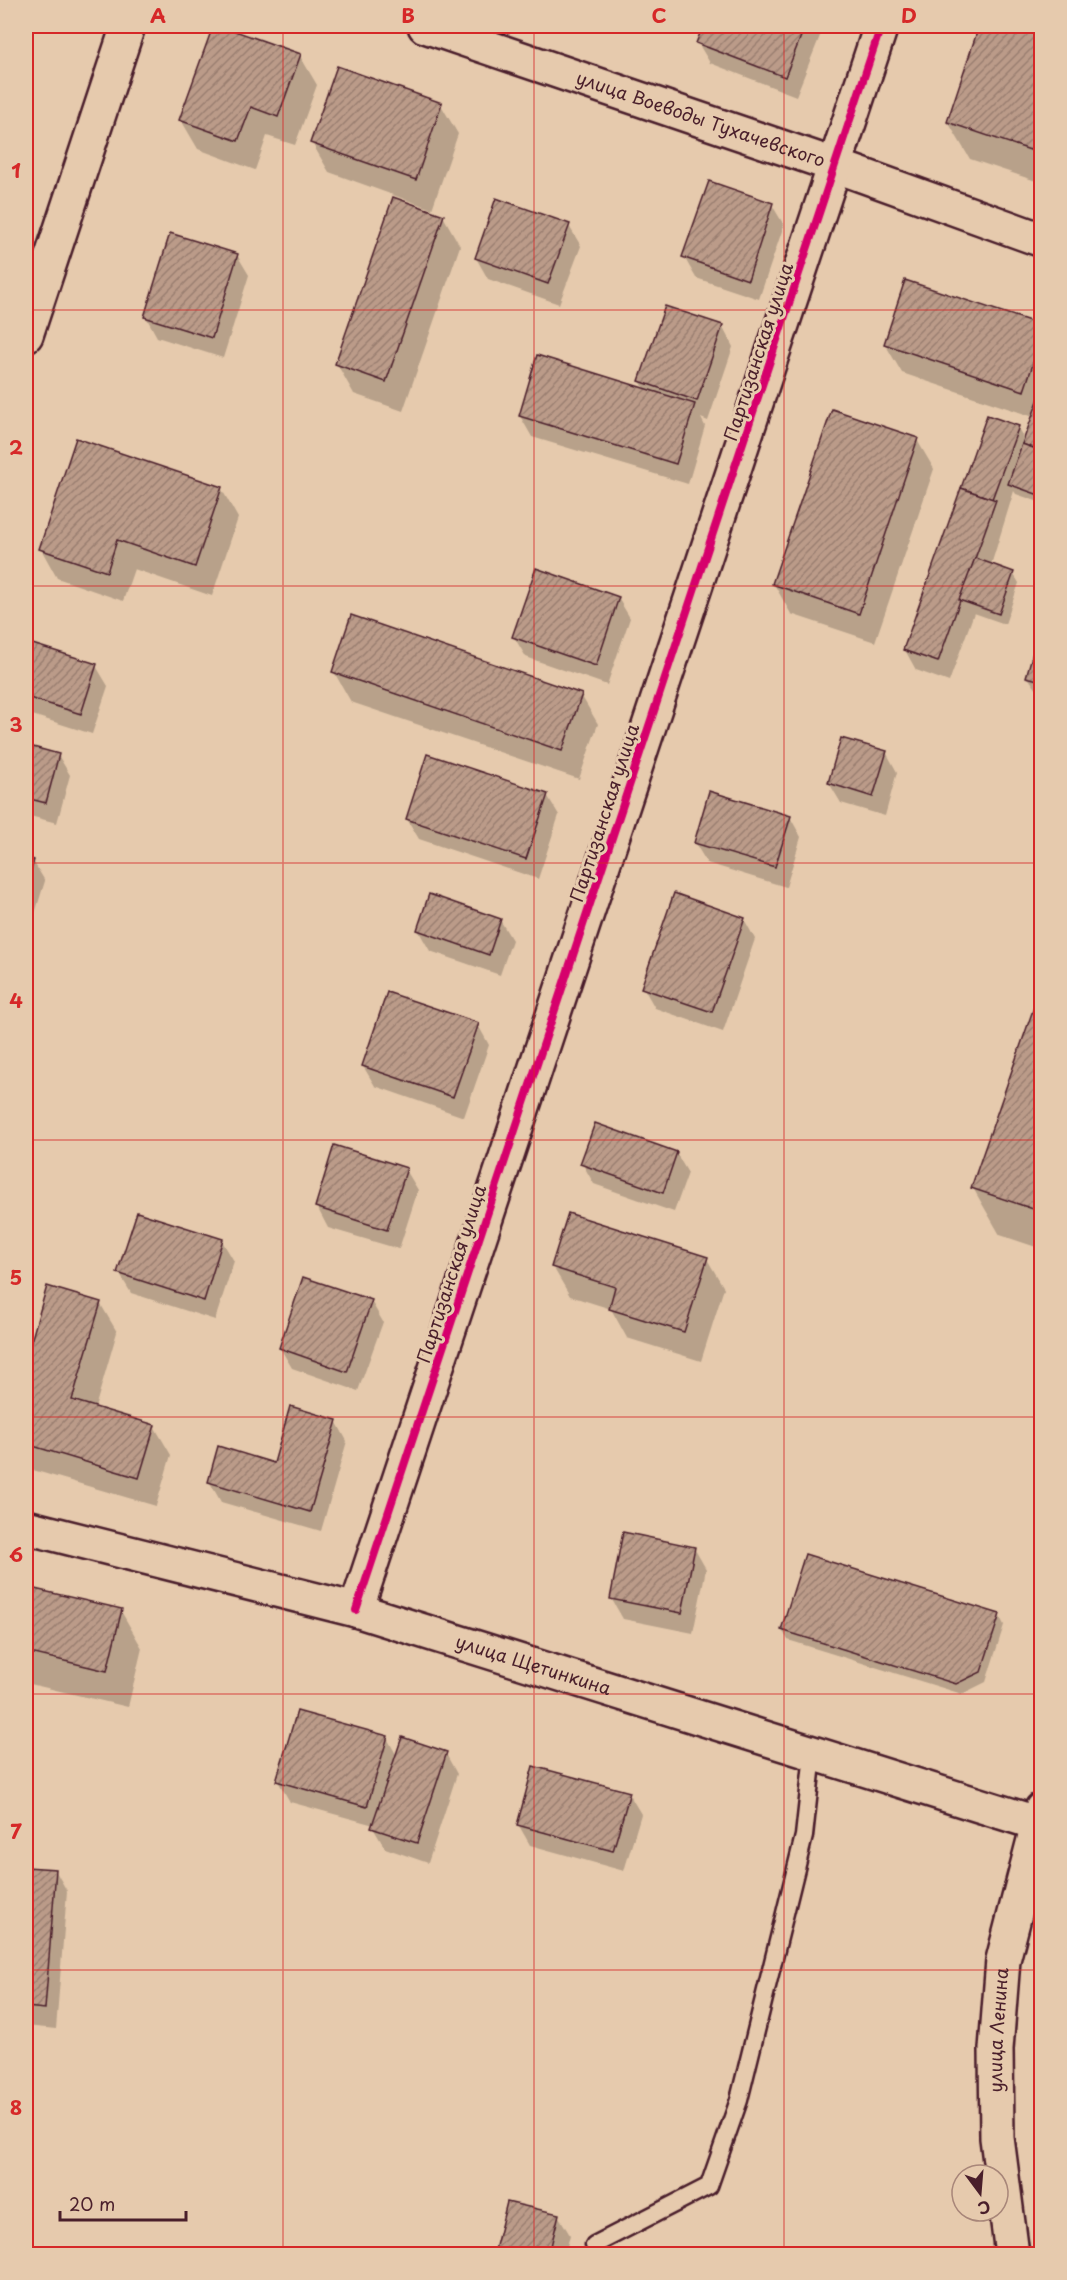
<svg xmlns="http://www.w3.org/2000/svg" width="1067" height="2280" viewBox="0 0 1067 2280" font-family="'Playpen Sans',sans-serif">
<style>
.shadow{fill:#0003}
.building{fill:url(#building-hatch);stroke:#4a1f2b;stroke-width:1.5}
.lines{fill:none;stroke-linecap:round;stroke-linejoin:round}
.service-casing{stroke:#4a1f2b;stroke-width:21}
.minor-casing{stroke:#4a1f2b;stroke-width:38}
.secondary-casing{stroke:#4a1f2b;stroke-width:38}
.service{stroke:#e6caad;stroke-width:16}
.minor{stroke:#e6caad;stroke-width:33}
.secondary{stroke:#e6caad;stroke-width:33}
.cycleway-casing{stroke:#e6caad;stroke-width:11}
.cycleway{stroke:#d6006c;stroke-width:8}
.grid{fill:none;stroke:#d62828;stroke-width:1.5;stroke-opacity:0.55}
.labels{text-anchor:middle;stroke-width:6;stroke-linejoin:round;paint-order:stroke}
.street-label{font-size:18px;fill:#4a1f2b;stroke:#e6caad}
.neatline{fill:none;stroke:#d62828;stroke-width:2}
.grid-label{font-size:20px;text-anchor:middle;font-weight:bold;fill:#d62828}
</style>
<defs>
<pattern id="building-hatch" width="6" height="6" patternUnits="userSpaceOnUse" patternTransform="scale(1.5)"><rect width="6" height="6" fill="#bb9b89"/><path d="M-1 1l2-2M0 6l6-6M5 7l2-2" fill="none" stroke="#9a7e70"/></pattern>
</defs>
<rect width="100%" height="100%" fill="#e6caad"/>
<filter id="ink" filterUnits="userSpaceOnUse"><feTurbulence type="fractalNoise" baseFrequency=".0167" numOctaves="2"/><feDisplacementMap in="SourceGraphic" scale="12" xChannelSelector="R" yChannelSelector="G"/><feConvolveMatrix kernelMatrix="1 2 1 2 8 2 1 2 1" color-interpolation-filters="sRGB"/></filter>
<g filter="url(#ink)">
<g class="shadow">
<polygon points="215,26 300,56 317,85 295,145 267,136 255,170 198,149 181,120"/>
<polygon points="705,26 824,26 796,96 710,63 698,43"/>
<polygon points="981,26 1042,26 1042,183 970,159 948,122"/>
<polygon points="441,105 458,134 432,209 329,172 312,143"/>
<polygon points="26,140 32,152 26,170"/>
<polygon points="772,205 784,225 759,299 696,278 684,257"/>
<polygon points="443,216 460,246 403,411 354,394 337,364"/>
<polygon points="569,226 581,246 559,304 488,279 476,258"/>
<polygon points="237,255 249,275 223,358 157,337 146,317"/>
<polygon points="722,326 733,347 708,421 701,418 705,426 688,484 532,437 520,416 646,391 640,381"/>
<polygon points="1042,327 1042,503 1016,494 1014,491 991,565 1013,573 1019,583 1005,624 974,613 949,682 916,670 905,650 1018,428 1025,441 1034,417 902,373 885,344"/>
<polygon points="917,440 934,469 875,642 791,614 774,584"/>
<polygon points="221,488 238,518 212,596 134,569 123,601 57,578 41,549"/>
<polygon points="618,598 630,618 607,685 526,657 514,637"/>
<polygon points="1042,627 1042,697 1027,676"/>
<polygon points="26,643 96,666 108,686 92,734 26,713"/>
<polygon points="334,672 581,695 598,724 579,779 351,702"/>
<polygon points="26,746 58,755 70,775 57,823 26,815"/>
<polygon points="886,752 897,772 885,816 841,803 829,783"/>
<polygon points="547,795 559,815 538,879 419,839 407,819"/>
<polygon points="790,817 801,837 786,887 707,863 695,843"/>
<polygon points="26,859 33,861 45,881 27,939"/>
<polygon points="744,919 755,939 723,1032 655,1008 643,987"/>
<polygon points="500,920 512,940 500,975 430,951 418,930"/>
<polygon points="1042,989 1042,1249 1000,1235 973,1188"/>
<polygon points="478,1025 489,1045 464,1117 375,1086 363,1066"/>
<polygon points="676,1153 688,1173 674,1212 594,1184 582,1163"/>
<polygon points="406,1170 418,1190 399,1249 328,1228 317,1207"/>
<polygon points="222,1241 234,1261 215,1320 131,1293 119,1273"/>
<polygon points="707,1259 724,1288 701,1361 627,1338 611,1309 570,1296 553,1267"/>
<polygon points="48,1288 100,1303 117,1332 95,1408 154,1426 171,1455 156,1506 26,1468 26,1365"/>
<polygon points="371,1301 383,1322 358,1391 292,1368 280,1348"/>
<polygon points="336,1421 347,1441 321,1531 221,1502 209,1481 275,1464"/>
<polygon points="694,1548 706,1569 693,1633 623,1619 611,1598"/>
<polygon points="26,1588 121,1611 142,1648 128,1707 26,1683"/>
<polygon points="999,1615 1004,1625 986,1682 962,1694 788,1640 782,1630"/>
<polygon points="387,1738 397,1756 446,1754 457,1774 428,1863 385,1848 373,1828 374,1825 290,1802 278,1781"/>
<polygon points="629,1794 641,1814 624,1871 530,1845 518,1824"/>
<polygon points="26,1868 55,1870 67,1891 56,2029 26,2026"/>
<polygon points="508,2203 558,2215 570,2235 565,2254 496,2254"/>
</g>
<g class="building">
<polygon points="213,26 221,26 301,54 278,117 251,107 238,141 179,120"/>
<polygon points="703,26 805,26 785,77 696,43"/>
<polygon points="979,26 1042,26 1042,154 947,122"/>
<polygon points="337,66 442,103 416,180 310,143"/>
<polygon points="709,181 773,203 748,280 682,257"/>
<polygon points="393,197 444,215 386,382 335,364"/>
<polygon points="496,198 570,224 548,284 475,258"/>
<polygon points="170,233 238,254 212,338 144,317"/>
<polygon points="905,280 1042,325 1042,337 1024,391 884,344"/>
<polygon points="665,306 723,325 697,401 639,381"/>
<polygon points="537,355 695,404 676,464 519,416"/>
<polygon points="1042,390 1042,451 1022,444"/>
<polygon points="832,409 918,438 859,614 772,584"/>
<polygon points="987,415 1019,426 992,499 961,488"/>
<polygon points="76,438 222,487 195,567 117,540 107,572 39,549"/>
<polygon points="1022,444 1042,451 1039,495 1008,484"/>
<polygon points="961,488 996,500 938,662 903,650"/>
<polygon points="975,558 1014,572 999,614 959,600"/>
<polygon points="536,568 619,597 596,666 512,637"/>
<polygon points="351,615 582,694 562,751 332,672"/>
<polygon points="1042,621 1042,681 1026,677"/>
<polygon points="26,642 97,664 81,714 26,697"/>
<polygon points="841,738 887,751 873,797 828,783"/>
<polygon points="26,745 59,754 46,803 26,798"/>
<polygon points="427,754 548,794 526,859 406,819"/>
<polygon points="709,791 791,816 775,867 694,843"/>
<polygon points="26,857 34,860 26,888"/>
<polygon points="674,893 745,918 712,1012 641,988"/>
<polygon points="429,894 501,919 489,955 417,930"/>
<polygon points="1042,984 1042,1212 971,1188"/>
<polygon points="387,992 479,1023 453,1097 362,1066"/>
<polygon points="595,1123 677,1152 663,1193 580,1164"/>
<polygon points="334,1145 407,1168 387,1230 315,1207"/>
<polygon points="137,1212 223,1239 204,1301 117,1273"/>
<polygon points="568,1213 708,1257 684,1332 609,1309 615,1287 551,1267"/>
<polygon points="303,1277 372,1300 347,1372 279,1348"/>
<polygon points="47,1286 101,1302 72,1400 155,1425 139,1478 26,1444 26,1359"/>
<polygon points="290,1406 337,1420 310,1512 208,1482 218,1446 274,1463"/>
<polygon points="623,1532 695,1547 682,1613 610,1599"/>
<polygon points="805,1554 1000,1614 981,1672 956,1684 781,1630"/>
<polygon points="26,1587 122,1609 107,1671 26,1652"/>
<polygon points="297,1711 388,1736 367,1807 276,1781"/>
<polygon points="402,1737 447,1752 417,1843 371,1828"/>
<polygon points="533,1766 630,1792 613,1851 517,1825"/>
<polygon points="26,1867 56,1869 45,2009 26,2007"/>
<polygon points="507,2202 559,2214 549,2254 494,2254"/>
<polygon points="426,2249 457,2254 425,2254"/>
</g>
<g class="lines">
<defs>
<polyline id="service" points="594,2245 709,2186 739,2100 804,1836 813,1754"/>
<g id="minor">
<path id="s1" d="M425,26L834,165L1042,240"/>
<polyline points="356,1610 881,26"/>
</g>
<g id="secondary">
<polyline points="26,335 128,26"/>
<path id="s2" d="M26,1527L356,1610L1036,1823"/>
<path id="s3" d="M1012,2254L997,2138L996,2049L1003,1960L1042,1809"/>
</g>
</defs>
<use href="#service" class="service-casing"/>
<use href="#minor" class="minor-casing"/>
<use href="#secondary" class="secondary-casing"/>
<use href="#service" class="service"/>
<use href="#minor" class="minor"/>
<use href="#secondary" class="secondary"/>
<defs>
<polyline id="cycleway" points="356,1610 881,26"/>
</defs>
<use href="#cycleway" class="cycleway-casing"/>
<use href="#cycleway" class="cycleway"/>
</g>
</g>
<path class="grid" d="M283,26V2254M534,26V2254M784,26V2254M26,310H1042M26,586H1042M26,863H1042M26,1140H1042M26,1417H1042M26,1694H1042M26,1970H1042"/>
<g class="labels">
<g class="street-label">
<text dy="6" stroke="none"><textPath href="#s1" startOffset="291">улица Воеводы Тухачевского</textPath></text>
<text transform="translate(759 352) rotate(-72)" y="6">Партизанская улица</text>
<text transform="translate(605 813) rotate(-72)" y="6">Партизанская улица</text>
<text transform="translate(452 1274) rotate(-72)" y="6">Партизанская улица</text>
<text dy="6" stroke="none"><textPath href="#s2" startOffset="526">улица Щетинкина</textPath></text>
<text dy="6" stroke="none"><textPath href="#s3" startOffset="225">улица Ленина</textPath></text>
</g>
</g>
<rect width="1067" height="2280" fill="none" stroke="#e6caad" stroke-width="66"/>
<g transform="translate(980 2193) rotate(164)"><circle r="28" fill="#e6caad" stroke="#a88679" stroke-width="1.5"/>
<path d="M0-4.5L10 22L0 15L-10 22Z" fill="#4a1f2b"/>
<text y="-9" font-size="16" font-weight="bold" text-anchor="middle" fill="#4a1f2b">С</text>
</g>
<path d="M60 2211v9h126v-9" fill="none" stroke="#4a1f2b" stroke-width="3"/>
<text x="69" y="2211" font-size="18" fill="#4a1f2b" stroke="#e6caad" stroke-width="4.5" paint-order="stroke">20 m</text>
<rect x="33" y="33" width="1001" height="2214" class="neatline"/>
<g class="grid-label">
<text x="158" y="23">A</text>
<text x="408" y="23">B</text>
<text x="659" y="23">C</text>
<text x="909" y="23">D</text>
<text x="16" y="178">1</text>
<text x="16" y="455">2</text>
<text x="16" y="732">3</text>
<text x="16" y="1008">4</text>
<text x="16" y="1285">5</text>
<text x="16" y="1562">6</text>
<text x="16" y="1839">7</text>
<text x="16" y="2115">8</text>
</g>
</svg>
